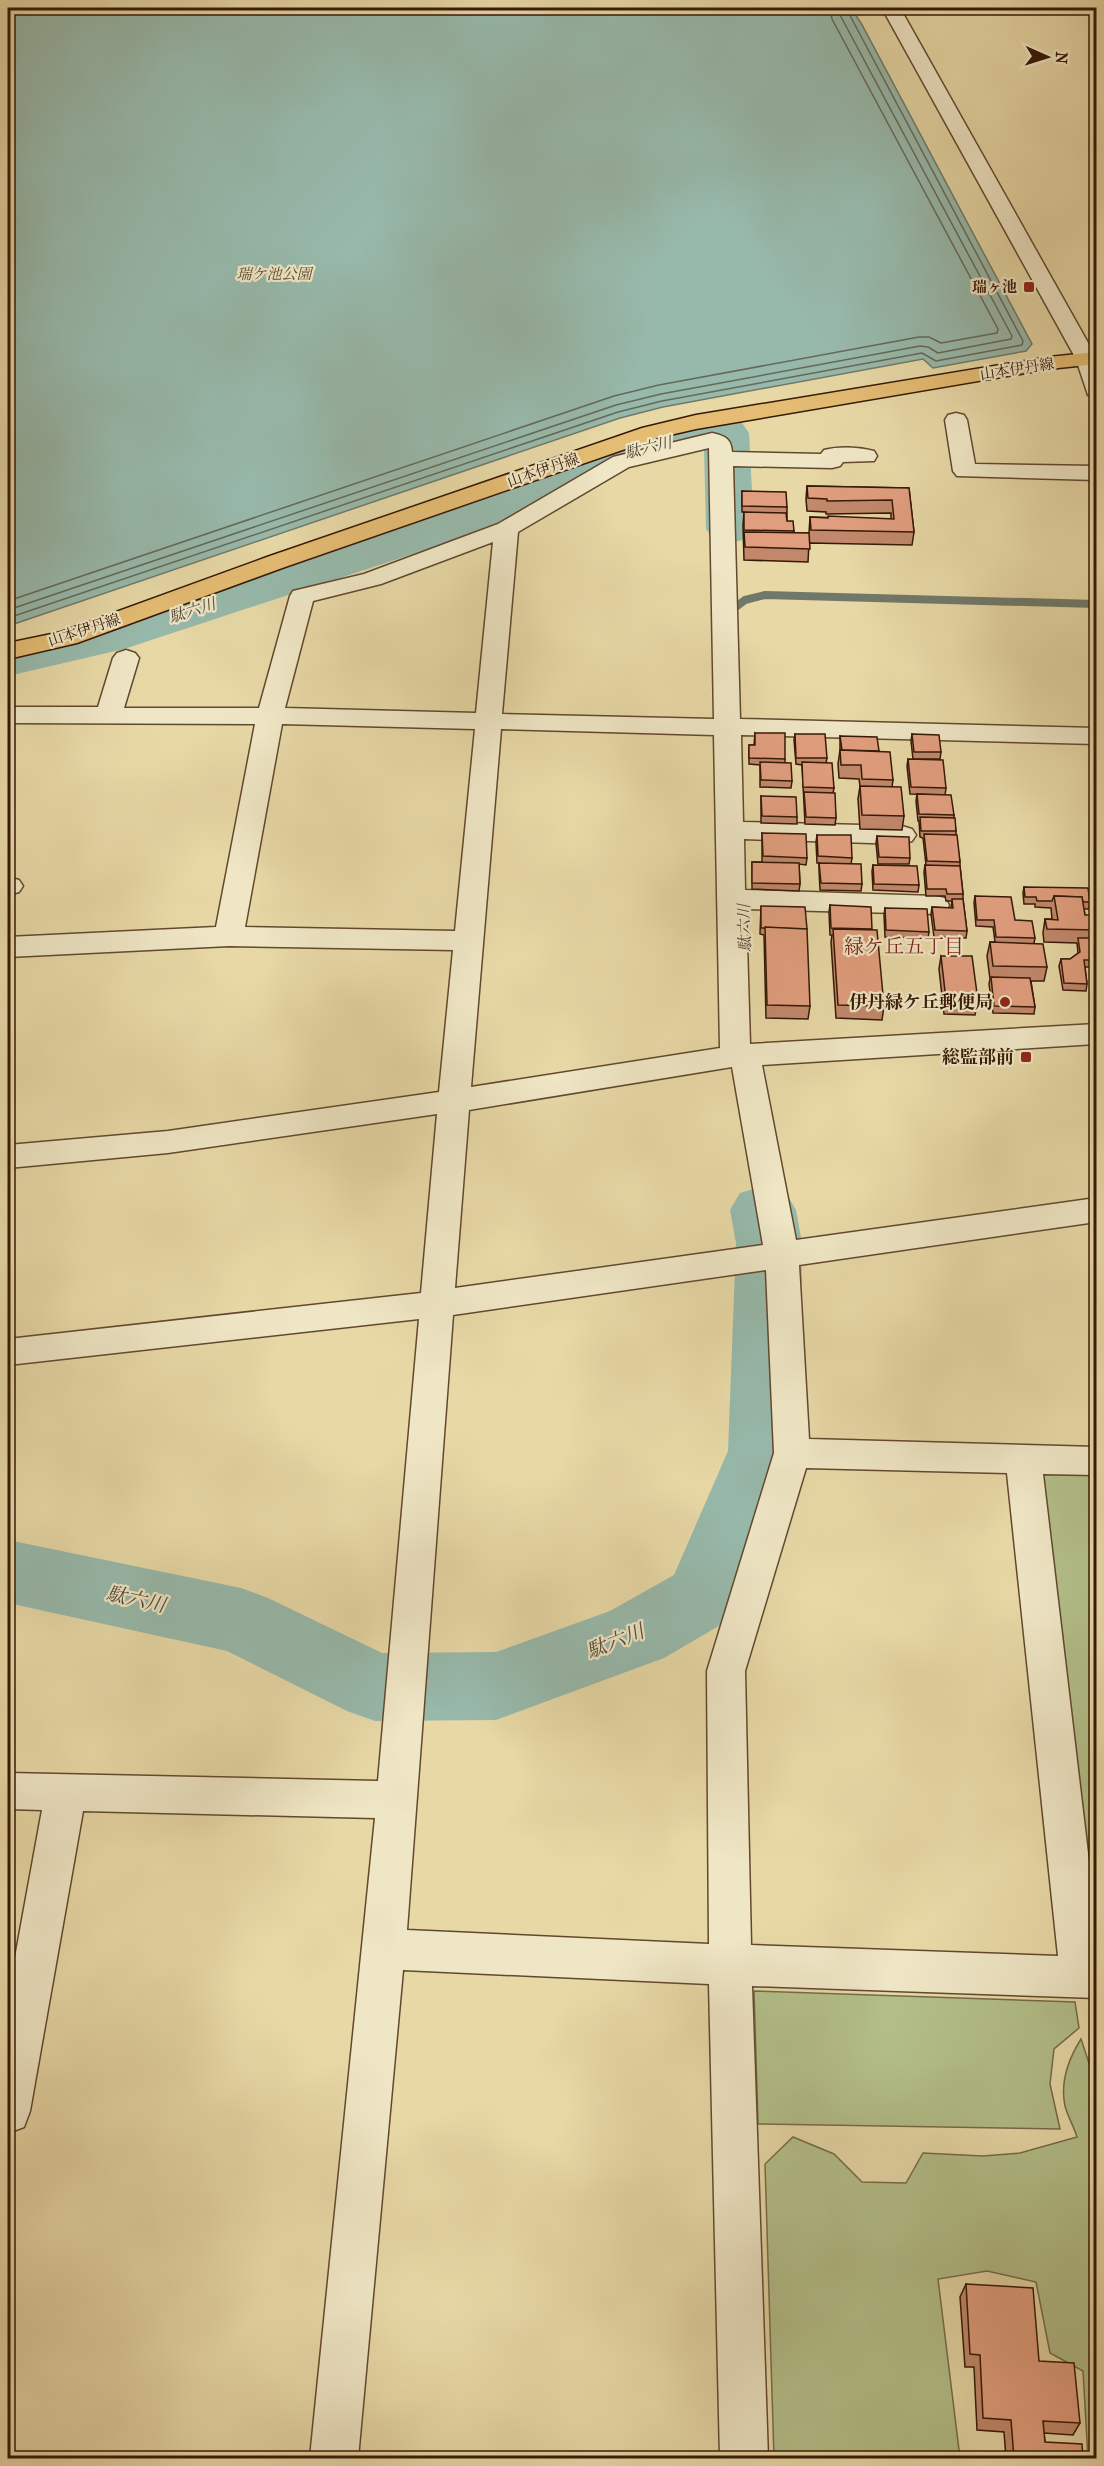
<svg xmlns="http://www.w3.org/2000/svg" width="1104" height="2466" viewBox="0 0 1104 2466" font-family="'IM FELL French Canon','Noto Serif JP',serif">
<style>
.green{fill:#b3bf89;stroke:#746c48;stroke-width:1.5}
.water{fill:#97b9ab;stroke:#707969;stroke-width:1.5}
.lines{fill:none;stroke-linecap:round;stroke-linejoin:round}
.shore{stroke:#666858;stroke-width:1.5}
.stream{stroke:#707969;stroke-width:8}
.river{fill:#97b9ab;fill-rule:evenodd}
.minor-casing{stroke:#62482e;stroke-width:3}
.major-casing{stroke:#361806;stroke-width:3}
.minor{fill:#efe6c5;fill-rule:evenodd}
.major{fill:#e4bc73;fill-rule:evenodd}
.wall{fill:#c2886c;stroke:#361806;stroke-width:1.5}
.building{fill:#e19e7e;stroke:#361806;stroke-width:1.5}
.poi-dot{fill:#8f2418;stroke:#efe6c5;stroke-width:2}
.labels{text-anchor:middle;stroke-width:4.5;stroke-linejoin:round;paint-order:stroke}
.far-park-label{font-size:15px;font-style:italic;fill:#5c4a2d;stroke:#efe6c5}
.far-poi-label{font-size:15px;font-weight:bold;fill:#361806;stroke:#efe6c5;text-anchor:end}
.far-street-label{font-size:15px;fill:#361806;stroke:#efe6c5}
.far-water-label{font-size:16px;font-style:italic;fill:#534838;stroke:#efe6c5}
.poi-label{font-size:18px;font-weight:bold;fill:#361806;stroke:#efe6c5;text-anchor:end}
.neighbourhood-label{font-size:20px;fill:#7a1f14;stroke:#efe6c5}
.water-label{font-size:20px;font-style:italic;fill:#534838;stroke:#efe6c5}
</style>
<rect width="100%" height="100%" fill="#e7d8a6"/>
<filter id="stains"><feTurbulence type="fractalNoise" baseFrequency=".00333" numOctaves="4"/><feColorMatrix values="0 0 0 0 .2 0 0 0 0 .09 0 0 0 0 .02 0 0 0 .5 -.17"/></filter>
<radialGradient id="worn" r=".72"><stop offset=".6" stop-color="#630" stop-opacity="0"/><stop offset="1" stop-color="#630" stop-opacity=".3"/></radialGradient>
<g class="green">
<polygon points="1049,1467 1096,1469 1096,1966 1039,1477"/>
<polygon points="754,1991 1075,2002 1079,2028 1054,2049 1050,2084 1060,2129 758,2124"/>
<path d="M1081,2039L1096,2084V2458H1088L1083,2371L1050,2353L1036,2282L987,2271L938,2279L960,2458H774L765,2164L793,2137L834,2154L862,2182L906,2183L923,2153L983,2156L1020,2153L1077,2137C1074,2127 1068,2117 1065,2106C1060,2082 1069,2058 1081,2039Z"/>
</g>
<polygon class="water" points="8,8 851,8 861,23 1032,344 1026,351 933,368 923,359 663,407 620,418 17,623 8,624"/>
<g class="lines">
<g class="shore">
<polyline points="8,601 614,396 659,385 919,337 929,337 941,343 997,333 998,329 832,19 830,8"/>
<polyline points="8,610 616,405 661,394 920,346 928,347 938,353 1011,339 1012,336 840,15 839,8"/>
<polyline points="8,618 618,412 662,401 922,353 936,361 1022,345 1023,341 846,8"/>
</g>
<polyline class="stream" points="733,609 745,600 765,595 1096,604"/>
<g class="river">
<polygon points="719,415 742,423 749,433 754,529 747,539 730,543 713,539 706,529 704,447 595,475 509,518 434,547 124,649 8,676 8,646 91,626 400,527 475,498 563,455"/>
<polygon points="763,1186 786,1193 796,1210 802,1243 800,1451 729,1620 664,1658 496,1720 375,1721 347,1711 227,1651 8,1603 8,1540 241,1588 268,1598 382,1653 496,1652 610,1611 674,1575 728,1451 736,1243 730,1210 740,1193"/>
</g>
<defs>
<g id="minor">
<polygon points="882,8 900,8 1096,357 1096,396 1088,395 1076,359"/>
<polygon points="956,413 964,415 967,420 975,464 1096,466 1096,480 957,476 953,471 945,420 948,415"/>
<path d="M712,433C725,436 731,438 732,452L821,454L824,450C839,446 859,447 874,451L877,456L874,461L843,462L840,466L832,468L733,466L740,719L1096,728V744L741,735L743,822L902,826L912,829L916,835L912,841L902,844L744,839L745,890L935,896L945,898L949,905L945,912L935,914L746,909L750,1044L1096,1024V1044L762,1065L796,1240L1096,1198V1222L799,1265L809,1439L1096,1447V1475L1043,1474L1096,1921V1998L752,1986L768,2458H720L709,1984L403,1970L358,2458H310L375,1818L83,1811L30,2111L24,2127L8,2133V1996L42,1810L8,1809V1773L378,1781L419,1319L8,1365V1339L421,1293L437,1114L168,1153L8,1168V1145L168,1131L439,1092L453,950L229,946L8,957V937L216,927L255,724L8,723V707H98L113,658L117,653L126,650L135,653L139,658L124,708H259L290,596L293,591L364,574L498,524L613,457ZM709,448L714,719L502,714L518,532L629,467ZM493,542L476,713L285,708L313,601L381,584ZM282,724L475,729L455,931L245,927ZM501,729L714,735L720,1048L471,1087ZM732,1067L763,1245L455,1288L469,1110ZM766,1270L774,1453L707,1671L709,1944L407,1930L453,1315ZM806,1468L1007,1473L1058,1956L751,1945L745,1671Z"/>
<polygon points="8,877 19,880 23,886 19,892 8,895"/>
</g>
<polygon id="major" points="1096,352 1096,364 1049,369 696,429 657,438 285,567 77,643 8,659 8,643 61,632 267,557 642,428 696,415 1049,357"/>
</defs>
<use href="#minor" class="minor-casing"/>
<use href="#major" class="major-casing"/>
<use href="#minor" class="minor"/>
<use href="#major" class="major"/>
</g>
<g class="wall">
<polygon points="807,486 909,488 914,532 912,545 809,543 808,562 744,560 743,525 744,512 742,512 742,491 787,507 787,521 794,531 793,533 809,533 810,517 891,519 891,513 826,514 826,512 807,511 806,499"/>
<polygon points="755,733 785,759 785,763 792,781 791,788 760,787 760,765 749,764 749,745 754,745"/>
<polygon points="795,734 827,758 826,763 834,788 833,793 836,818 835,825 805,824 802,765 796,764 794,740"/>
<polygon points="912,734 941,752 940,759 913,759 911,741"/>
<polygon points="840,736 879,751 893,780 892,787 904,816 902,830 860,829 858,799 860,786 859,779 839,778 838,764 840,750"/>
<polygon points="908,759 946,788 945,795 910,794 907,766"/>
<polygon points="917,794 954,815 954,818 956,831 956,835 960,862 960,866 963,894 963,899 967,931 966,938 934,937 931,914 932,907 951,908 952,901 946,901 945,896 926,896 924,872 925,865 926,865 923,838 920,837 919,821 918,821 916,801"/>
<polygon points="761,796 797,817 797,824 761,823"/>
<polygon points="762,833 807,858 806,865 799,864 800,884 799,891 752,889 752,862 762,862"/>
<polygon points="817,835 852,858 851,864 862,884 861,891 820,890 819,870 819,863 817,863 816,842"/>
<polygon points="877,836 910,858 909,864 878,864 876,843"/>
<polygon points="873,865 919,885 918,892 873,890 872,871"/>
<polygon points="1024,887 1090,902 1089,909 1084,909 1085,915 1096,920 1096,985 1092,976 1094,967 1085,967 1087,984 1086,991 1063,990 1059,966 1061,959 1070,959 1078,953 1077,943 1044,942 1043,933 1045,919 1052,919 1051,908 1035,907 1035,904 1024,904 1023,893"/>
<polygon points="975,896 1015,920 1035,938 1034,943 1047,967 1044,981 1031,981 1035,1007 1034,1014 993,1013 989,984 990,979 987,956 990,942 995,942 993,927 976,926 974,903"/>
<polygon points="830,905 872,930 884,1006 882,1020 836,1018 831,942 832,935 830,935 829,912"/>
<polygon points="761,906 810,1006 808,1019 766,1018 764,935 760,934"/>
<polygon points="885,908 929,932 928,938 885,937 884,915"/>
<polygon points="941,956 978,1001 975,1015 944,1014 939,969"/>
<polygon points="966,2284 1039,2361 1080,2423 1073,2435 1044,2433 1045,2442 1083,2458 1006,2458 1004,2432 977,2430 974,2367 965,2367 960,2297"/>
</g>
<g class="building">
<polygon points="807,486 909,488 914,532 811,530 810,517 828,518 828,516 894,519 892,500 827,501 827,499 808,498"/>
<polygon points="742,491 786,492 787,507 742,506"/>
<polygon points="744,512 786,513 787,521 793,521 794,531 744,530"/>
<polygon points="744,532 809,533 810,549 745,547"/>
<polygon points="755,733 785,733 785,759 749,758 749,745 755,745"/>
<polygon points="795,734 825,734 827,758 796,758"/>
<polygon points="912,734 939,735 941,752 914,752"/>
<polygon points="840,736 877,737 879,751 842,750"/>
<polygon points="840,750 890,752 893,780 862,779 861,765 841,765"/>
<polygon points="908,759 943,760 946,788 911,787"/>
<polygon points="760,762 791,763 792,781 761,780"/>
<polygon points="802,762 832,763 834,788 803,787"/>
<polygon points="860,786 901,787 904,816 862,815"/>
<polygon points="804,792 835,793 836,818 806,817"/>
<polygon points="917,794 951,795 954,815 919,814"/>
<polygon points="761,796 796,797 797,817 762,816"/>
<polygon points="920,817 955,818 956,831 921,831"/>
<polygon points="762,833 806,834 807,858 763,856"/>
<polygon points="924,834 957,835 960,862 927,861"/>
<polygon points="817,835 851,835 852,858 818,856"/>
<polygon points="877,836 909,837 910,858 879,857"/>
<polygon points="752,862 799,863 800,884 752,883"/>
<polygon points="819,863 861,864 862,884 821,883"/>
<polygon points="873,865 917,866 919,885 874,884"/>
<polygon points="925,865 960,866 963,894 947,894 946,889 927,889"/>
<polygon points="1024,887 1088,888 1090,902 1083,902 1082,897 1054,896 1052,901 1037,901 1036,897 1025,897"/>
<polygon points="975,896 1011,897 1015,920 1032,921 1035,938 996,937 994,920 977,920"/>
<polygon points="1054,896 1082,897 1085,915 1096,915 1096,930 1047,929 1045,919 1058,920"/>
<polygon points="952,899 963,899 967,931 935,930 932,907 953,908"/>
<polygon points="830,905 871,907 872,929 831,928"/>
<polygon points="761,906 805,907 807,929 761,928"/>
<polygon points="885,908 927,909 929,932 886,930"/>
<polygon points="765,927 807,929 810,1006 767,1005"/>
<polygon points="833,929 877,930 884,1006 838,1005"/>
<polygon points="1078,938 1096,938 1096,960 1084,960 1087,984 1064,983 1061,959 1070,959 1080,952"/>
<polygon points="990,942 1043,944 1047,967 993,966"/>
<polygon points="941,956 972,956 978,1001 946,1000"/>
<polygon points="991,977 1030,978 1035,1007 994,1006"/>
<polygon points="966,2284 1033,2288 1039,2361 1074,2363 1080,2423 1043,2421 1045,2442 1082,2444 1083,2458 1014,2458 1011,2420 983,2418 980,2355 970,2354"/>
</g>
<g class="poi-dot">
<rect x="1023" y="281" width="12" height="12" rx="3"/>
<circle cx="1005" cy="1002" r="6"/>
<rect x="1020" y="1051" width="12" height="12" rx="3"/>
</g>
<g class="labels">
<g class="far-park-label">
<text x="274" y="279">瑞ケ池公園</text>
</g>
<g class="far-poi-label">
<text x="1017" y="292">瑞ヶ池</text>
</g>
<g class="far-street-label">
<text transform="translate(1017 369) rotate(-9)" y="5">山本伊丹線</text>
<text transform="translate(543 470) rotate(-19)" y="5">山本伊丹線</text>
<text transform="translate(84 630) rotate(-18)" y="5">山本伊丹線</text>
</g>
<g class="far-water-label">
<text transform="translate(648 447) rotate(-14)" y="6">駄六川</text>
<text transform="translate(192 610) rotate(-18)" y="6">駄六川</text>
<text transform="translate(744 928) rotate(-92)" y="6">駄六川</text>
</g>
<g class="poi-label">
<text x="993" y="1008">伊丹緑ケ丘郵便局</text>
<text x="1014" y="1063">総監部前</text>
</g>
<g class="neighbourhood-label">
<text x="904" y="953">緑ケ丘五丁目</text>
</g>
<g class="water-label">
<text transform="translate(136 1599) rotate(12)" y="7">駄六川</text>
<text transform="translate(615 1641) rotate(-22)" y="7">駄六川</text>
</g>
</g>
<rect width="1104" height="2466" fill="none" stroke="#e7d8a6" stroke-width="30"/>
<rect x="9" y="9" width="1086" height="2448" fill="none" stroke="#361806" stroke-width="3"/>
<rect x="15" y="15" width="1074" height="2436" fill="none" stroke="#361806" stroke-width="1.5"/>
<g transform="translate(1047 57) rotate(93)" stroke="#efe6c5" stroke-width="4.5" paint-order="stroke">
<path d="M0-4.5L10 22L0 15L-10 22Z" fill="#361806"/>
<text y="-9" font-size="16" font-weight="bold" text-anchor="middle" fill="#361806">N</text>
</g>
<rect width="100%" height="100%" filter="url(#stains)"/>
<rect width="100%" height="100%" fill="url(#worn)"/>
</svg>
